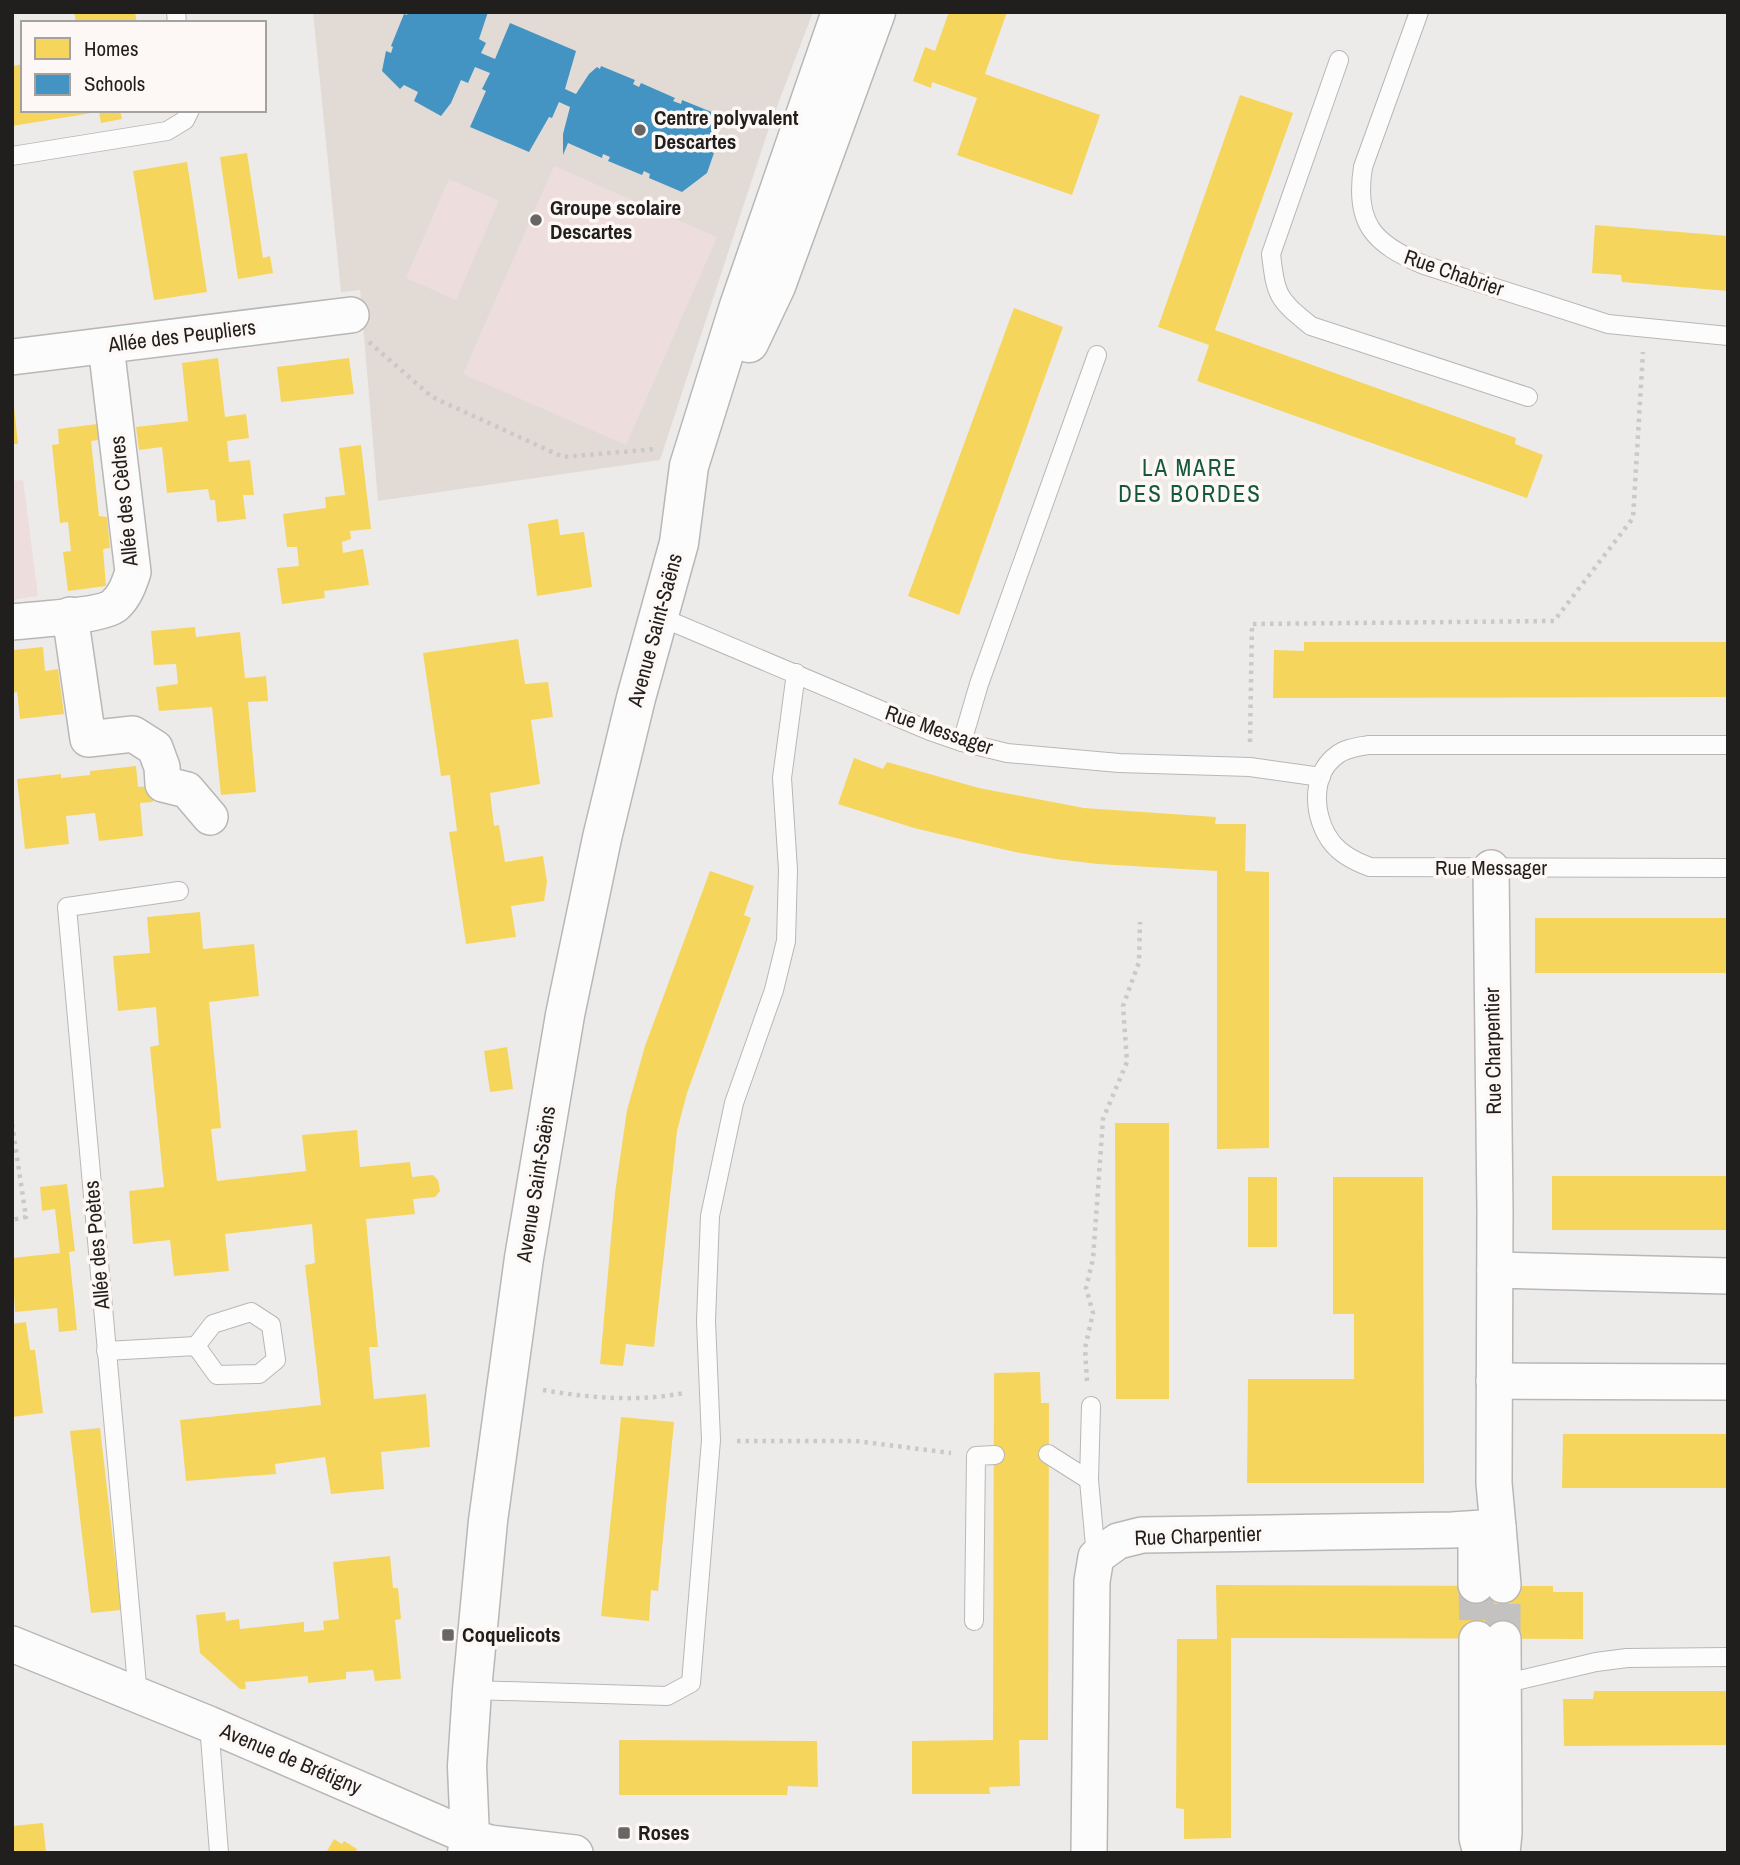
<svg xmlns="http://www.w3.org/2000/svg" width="1740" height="1865" viewBox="0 0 1740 1865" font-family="'Archivo Narrow',sans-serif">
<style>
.built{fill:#e2dbd5}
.green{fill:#eddddc}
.homes{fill:#f6d55c}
.schools{fill:#4393c3}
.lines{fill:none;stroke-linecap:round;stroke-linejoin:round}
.minor-tunnel{stroke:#c4c2c0;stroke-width:35;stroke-dasharray:35 18;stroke-linecap:butt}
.service-casing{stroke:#b9b7b6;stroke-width:20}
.minor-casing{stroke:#b9b7b6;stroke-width:38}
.tertiary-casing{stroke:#b9b7b6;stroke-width:41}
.path{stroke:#cac9c8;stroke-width:4.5;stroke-dasharray:3.5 5;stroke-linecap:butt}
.service{stroke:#fcfcfc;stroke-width:18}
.minor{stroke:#fcfcfc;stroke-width:35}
.tertiary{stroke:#fcfcfc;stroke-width:38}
.poi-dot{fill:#686665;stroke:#fdf8f5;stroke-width:2.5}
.labels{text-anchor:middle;stroke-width:7;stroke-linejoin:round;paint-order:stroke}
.poi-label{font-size:21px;font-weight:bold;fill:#211f1e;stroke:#fdf8f5;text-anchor:start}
.street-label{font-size:21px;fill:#211f1e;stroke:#fdf8f5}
.neighbourhood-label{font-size:23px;letter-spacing:2px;fill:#13583f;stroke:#fdf8f5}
</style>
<rect width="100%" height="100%" fill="#edebe9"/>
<polygon class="built" points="313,12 813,12 770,125 660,460 378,501 360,290 341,292"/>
<g class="green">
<polygon points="554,166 717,237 626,445 463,374"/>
<polygon points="449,179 499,201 456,300 406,278"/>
<polygon points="23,480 38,596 12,600 12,481"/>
</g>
<g class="homes">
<polygon points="74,12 135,12 137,23 76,23"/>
<polygon points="949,12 1007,12 985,74 1100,115 1072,195 957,155 977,98 932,82 931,88 913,81 925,47 935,51"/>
<polygon points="23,64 23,110 92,110 92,113 12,126 12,66"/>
<polygon points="1240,95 1293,113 1215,330 1516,438 1515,444 1543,455 1527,498 1197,381 1209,345 1158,327"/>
<polygon points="120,110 122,119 101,123 99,112"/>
<polygon points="247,153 263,258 270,256 273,273 238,279 220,157"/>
<polygon points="187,162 207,292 154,300 133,171"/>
<polygon points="1595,225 1728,236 1728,291 1622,282 1621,275 1592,273"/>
<polygon points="1014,308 1063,327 959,615 908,596"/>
<polygon points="218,358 225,417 246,414 249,438 227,441 229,462 250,460 254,495 243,495 246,519 217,522 215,500 210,500 208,489 167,493 162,447 139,450 136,427 188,421 182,363"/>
<polygon points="349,358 354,394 281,402 277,367"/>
<polygon points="12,406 14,406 18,444 12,444"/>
<polygon points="97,424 99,440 91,441 99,516 107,517 110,548 103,549 106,586 68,591 63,552 71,551 68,522 60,523 52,445 59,444 58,429"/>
<polygon points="361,445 371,529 350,531 351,539 342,542 343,553 363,549 369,585 324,591 325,598 282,604 277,568 299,566 297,547 287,547 283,514 326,508 325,497 345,495 339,448"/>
<polygon points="558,519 560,535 584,532 592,587 537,596 528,524"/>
<polygon points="195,627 196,637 240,632 245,678 266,676 268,701 248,702 256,792 221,795 212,707 159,711 156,687 178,684 176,664 154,665 151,631"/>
<polygon points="518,639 525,684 548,682 553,717 531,720 540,784 490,793 494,826 499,825 505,862 543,856 547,882 544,901 511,906 516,937 466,944 449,832 457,831 450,775 441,776 423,653"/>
<polygon points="1304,642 1728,642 1728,697 1273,698 1274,650 1304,651"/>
<polygon points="43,647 45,671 58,669 64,714 20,719 17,692 12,693 13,650"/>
<polygon points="854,758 883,769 887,762 979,788 1084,808 1216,817 1215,824 1246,824 1245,871 1269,872 1269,1148 1217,1149 1217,871 1098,864 1056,859 1015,852 914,828 838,804"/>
<polygon points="136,766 138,787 151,786 153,802 140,803 143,836 99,841 95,813 66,816 69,844 25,849 17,779 61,774 61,778 90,775 90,771"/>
<polygon points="710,871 754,886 744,915 751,918 687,1093 677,1131 654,1347 626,1344 623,1366 600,1364 615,1193 627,1110 645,1046"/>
<polygon points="200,912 203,949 254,944 259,996 209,1002 221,1128 211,1129 217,1181 306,1171 302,1135 357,1130 360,1167 410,1162 412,1177 433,1175 438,1180 440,1191 435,1197 413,1199 415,1214 366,1219 378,1347 369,1347 374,1399 426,1394 430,1447 381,1452 384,1489 331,1494 325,1457 275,1464 276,1474 186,1481 180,1420 321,1405 305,1265 315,1263 312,1224 225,1234 229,1271 174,1276 170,1240 133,1244 129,1191 164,1187 150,1047 159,1045 156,1007 118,1011 113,956 150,953 147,917"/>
<rect x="1535" y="918" width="193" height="55"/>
<polygon points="507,1047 513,1089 490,1092 484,1051"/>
<polygon points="1115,1123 1169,1123 1169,1399 1116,1399"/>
<rect x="1552" y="1176" width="176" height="54"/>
<rect x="1248" y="1177" width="29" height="70"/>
<polygon points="1333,1177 1423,1177 1424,1483 1247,1483 1248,1379 1354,1379 1354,1314 1333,1314"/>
<polygon points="67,1184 75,1251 69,1252 77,1330 59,1332 57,1308 15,1312 12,1258 60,1253 55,1209 42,1211 40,1187"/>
<polygon points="26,1322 30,1350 35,1350 43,1413 12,1417 12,1324"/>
<polygon points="1040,1372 1041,1403 1049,1403 1048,1740 1019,1740 1020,1786 989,1787 990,1794 912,1794 912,1741 993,1740 994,1373"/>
<polygon points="621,1417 674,1422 658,1591 651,1590 649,1621 601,1616"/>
<polygon points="100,1428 121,1610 91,1613 70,1431"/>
<polygon points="1563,1434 1728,1434 1728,1488 1562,1488"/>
<polygon points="390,1556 393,1588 398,1588 401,1619 395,1620 401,1679 375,1681 373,1670 346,1672 346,1679 308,1683 308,1676 245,1682 246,1689 240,1689 200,1653 196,1615 225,1612 226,1621 239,1619 240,1629 304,1622 304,1632 324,1630 323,1621 339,1619 333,1562"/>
<polygon points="1216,1585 1553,1586 1553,1592 1583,1592 1583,1639 1231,1638 1231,1838 1184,1839 1184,1809 1176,1808 1177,1639 1217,1639"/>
<polygon points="1594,1691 1728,1691 1728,1745 1564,1746 1563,1699 1593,1699"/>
<polygon points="619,1740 817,1741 818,1787 788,1786 787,1795 619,1795"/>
<polygon points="43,1823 46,1853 12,1853 12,1826"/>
<polygon points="334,1839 342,1844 344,1841 357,1849 355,1853 326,1853"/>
</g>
<polygon class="schools" points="408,12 488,12 479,39 486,43 481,53 495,59 510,23 576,51 565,89 576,94 589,74 597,67 600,69 601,66 635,80 633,84 639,87 641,83 675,98 673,101 681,104 682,100 714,113 715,114 712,125 716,137 713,144 703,149 714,153 707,173 682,192 649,178 650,174 644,171 642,175 608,161 610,157 603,154 602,158 568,143 563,155 563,134 570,107 559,102 552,118 549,117 529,152 470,127 486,91 482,89 490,73 475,67 468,83 461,80 451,103 441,116 414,101 418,92 404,85 400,89 382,71 386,51 391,53 393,47 391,46 404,14 407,15"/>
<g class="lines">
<g class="minor-tunnel">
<polyline points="1476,1585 1477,1639"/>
<polyline points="1503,1639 1503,1585"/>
</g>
<defs>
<g id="service">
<polyline points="176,12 177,23"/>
<path d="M1419,12L1363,167C1354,224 1374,244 1424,265L1608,324L1728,336"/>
<path d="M1339,60L1271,254C1276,297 1278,299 1311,326L1528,397"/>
<polyline points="12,156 167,131 185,120 190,110"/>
<polyline points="658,616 930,731 962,742 1007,753 1119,763 1250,767 1321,777"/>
<polyline points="962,742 979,684 1097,355"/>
<path d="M1728,745H1368C1358,747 1346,748 1337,755C1309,775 1313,820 1333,844C1343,856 1356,862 1370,867L1728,868"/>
<polyline points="106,1351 196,1346 217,1375 259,1374 276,1360 271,1325 251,1312 213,1324 196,1346"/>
<polyline points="1091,1406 1089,1480 1096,1557"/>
<polyline points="1048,1454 1089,1480"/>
<polyline points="974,1621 976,1456 995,1455"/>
<polyline points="1503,1684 1596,1662 1627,1658 1728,1657"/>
<polyline points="472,1690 667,1696 691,1683 711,1440 706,1321 710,1216 734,1103 774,990 786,941 788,870 782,778 796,673"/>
<polyline points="138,1696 67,907 179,891"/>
<polyline points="209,1724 219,1853"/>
</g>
<g id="minor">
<polyline points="12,357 351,315"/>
<polyline points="70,615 88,739 133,734 155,748 162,767 163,784 187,790 210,817"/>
<path d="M12,622C31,620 103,616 115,605C125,596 129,584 133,572L106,346"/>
<polyline points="1495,1270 1728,1276"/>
<polyline points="1494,1381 1728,1382"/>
<polyline points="1498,1527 1503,1585"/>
<polyline points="1476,1529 1476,1585"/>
<polyline points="1477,1639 1477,1838 1481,1853"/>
<polyline points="12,1644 209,1724 470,1837 490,1843 575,1853"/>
<polyline points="1089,1853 1092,1581 1096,1557 1118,1541 1142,1535 1452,1530 1498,1527 1494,1483 1495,1211 1491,868"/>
<polyline points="1502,1853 1504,1833 1503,1639"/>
</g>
<g id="tertiary">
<polyline points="749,343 776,286 876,12"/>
<polyline points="467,1853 470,1837 467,1766 472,1690 488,1521 524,1258 565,1015 602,838 636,698 679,543 689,466 739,306 841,12"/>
</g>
</defs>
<use href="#service" class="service-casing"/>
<use href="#minor" class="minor-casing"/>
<use href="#tertiary" class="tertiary-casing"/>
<g class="path">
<polyline points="369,342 432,397 563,457 655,449"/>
<polyline points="1250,742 1252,624 1554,621 1633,518 1643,352"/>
<polyline points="12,1124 26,1217 12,1220"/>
<polyline points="1087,1381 1085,1348 1093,1313 1086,1288 1093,1259 1103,1119 1127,1062 1123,1006 1139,962 1140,922"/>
<path d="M543,1390C589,1398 638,1402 684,1393"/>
<polyline points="737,1441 856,1441 951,1453"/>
</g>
<use href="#service" class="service"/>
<use href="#minor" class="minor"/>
<use href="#tertiary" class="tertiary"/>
</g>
<g class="poi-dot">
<circle cx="640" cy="130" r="7"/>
<circle cx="536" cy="220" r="7"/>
<rect x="441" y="1628" width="14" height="14" rx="3.5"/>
<rect x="617" y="1826" width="14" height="14" rx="3.5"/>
</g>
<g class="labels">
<g class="poi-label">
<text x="654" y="125">Centre polyvalent<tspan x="654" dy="24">Descartes</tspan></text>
<text x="550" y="215">Groupe scolaire<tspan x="550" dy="24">Descartes</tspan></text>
<text x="462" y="1642">Coquelicots</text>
<text x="638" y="1840">Roses</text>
</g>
<g class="street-label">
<text transform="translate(1454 273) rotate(19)" y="7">Rue Chabrier</text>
<text transform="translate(182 336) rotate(-7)" y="7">Allée des Peupliers</text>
<text transform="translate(124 501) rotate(-96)" y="7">Allée des Cèdres</text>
<text transform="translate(655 630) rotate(-75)" y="7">Avenue Saint-Saëns</text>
<text transform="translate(939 730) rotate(19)" y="7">Rue Messager</text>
<text x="1491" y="875">Rue Messager</text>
<text transform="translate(1493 1051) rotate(-91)" y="7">Rue Charpentier</text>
<text transform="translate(536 1184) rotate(-81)" y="7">Avenue Saint-Saëns</text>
<text transform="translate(97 1245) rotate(-95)" y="7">Allée des Poètes</text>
<text transform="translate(1198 1536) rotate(-2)" y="7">Rue Charpentier</text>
<text transform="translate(291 1759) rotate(23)" y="7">Avenue de Brétigny</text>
</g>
<g class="neighbourhood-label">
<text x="1190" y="476">LA MARE<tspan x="1190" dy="26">DES BORDES</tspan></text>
</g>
</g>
<rect width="1740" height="1865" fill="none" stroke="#211f1e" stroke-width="28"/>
<rect x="21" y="21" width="245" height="91" fill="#fdf8f5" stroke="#a5a19f" stroke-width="2"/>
<rect x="35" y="38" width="35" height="21" fill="#f6d55c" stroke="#a5a19f" stroke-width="2"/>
<text x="84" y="56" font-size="21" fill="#211f1e">Homes</text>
<rect x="35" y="74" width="35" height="21" fill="#4393c3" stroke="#a5a19f" stroke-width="2"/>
<text x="84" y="91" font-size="21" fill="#211f1e">Schools</text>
</svg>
